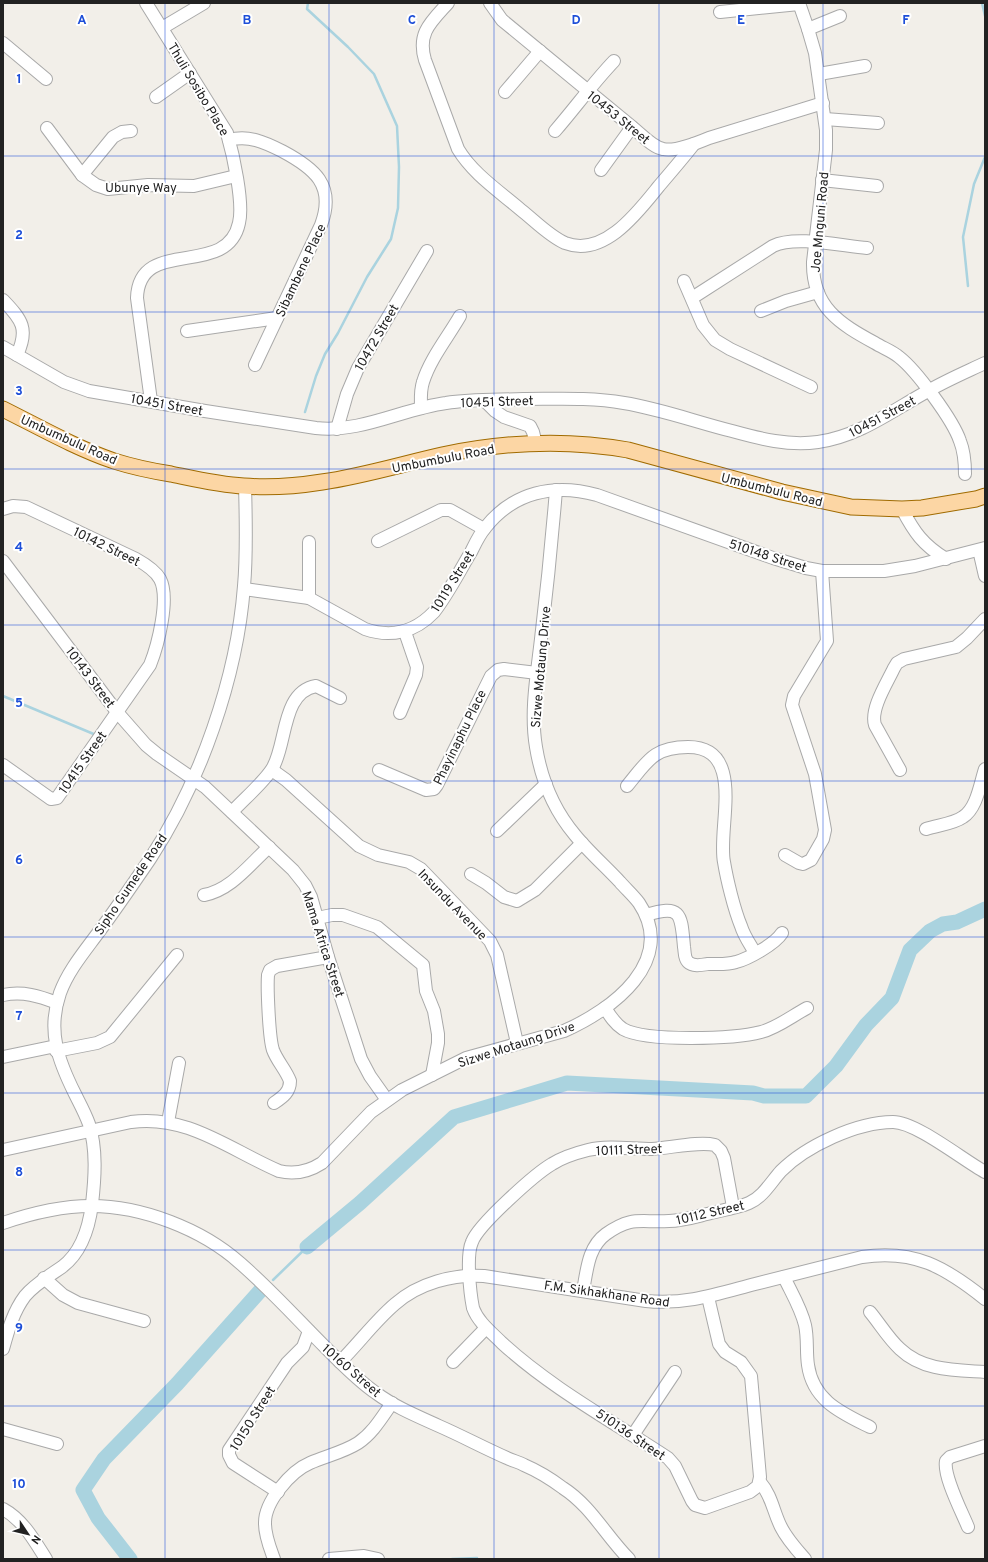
<svg xmlns="http://www.w3.org/2000/svg" width="988" height="1562" viewBox="0 0 988 1562" font-family="Overpass,sans-serif">
<style>
.lines{fill:none;stroke-linecap:round;stroke-linejoin:round}
.stream{stroke:#aad3df;stroke-width:2.5}
.river{stroke:#aad3df;stroke-width:15}
.minor-casing{stroke:#a9a9a9;stroke-width:14}
.major-casing{stroke:#a06b00;stroke-width:17}
.minor{stroke:#fff;stroke-width:12}
.major{stroke:#fcd6a4;stroke-width:15}
.grid{fill:none;stroke:#1d4ed8;stroke-width:1;stroke-opacity:0.55}
.labels{text-anchor:middle;stroke-width:4;stroke-linejoin:round;paint-order:stroke}
.street-label{font-size:13px;fill:#222;stroke:#fff}
.grid-label{font-size:13px;text-anchor:middle;font-weight:bold;fill:#1d4ed8;stroke:#fff;stroke-width:4;stroke-linejoin:round;paint-order:stroke}
</style>
<rect width="100%" height="100%" fill="#f2efe9"/>
<g class="lines">
<g class="stream">
<polyline points="982,3 985,16"/>
<polyline points="968,286 963,237 974,184 985,157"/>
<polyline points="305,412 316,376 325,354 338,333 367,277 391,239 398,208 399,167 397,126 374,74 348,47 307,9 308,3"/>
<polyline points="3,696 96,735"/>
<polyline points="273,1280 307,1247"/>
<polyline points="452,1559 477,1558"/>
</g>
<g class="river">
<polyline points="307,1247 360,1203 454,1117 567,1083 753,1093 764,1096 806,1096 836,1066 866,1025 892,998 910,950 930,931 943,924 957,922 985,909"/>
<polyline points="130,1559 98,1518 83,1490 104,1459 177,1384 260,1291"/>
</g>
<defs>
<g id="minor">
<path d="M146,3L227,133C233,154 244,203 239,223C227,280 139,235 137,298L151,401"/>
<path d="M448,3C431,22 417,33 425,60L458,149C473,174 499,191 521,210C534,220 549,236 565,243C604,258 638,212 659,186C671,172 683,158 694,144"/>
<path d="M490,3L502,20L632,127C641,134 652,147 663,149C675,152 697,143 709,138L823,103"/>
<path d="M799,3L808,29L815,53L826,130V150L813,262C812,307 840,324 875,343C883,348 892,351 899,357C916,370 953,420 960,441C964,451 965,462 965,474"/>
<polyline points="720,12 799,4"/>
<polyline points="162,28 204,3"/>
<polyline points="808,29 840,16"/>
<polyline points="3,43 46,79"/>
<polyline points="819,74 865,66"/>
<polyline points="505,92 540,51"/>
<polyline points="156,97 190,73"/>
<polyline points="825,119 878,123"/>
<polyline points="47,128 82,175 96,185 108,189 148,185 194,186 236,176"/>
<path d="M555,131C575,108 593,83 614,61"/>
<path d="M229,140C249,135 264,142 282,151C314,168 336,185 321,225L255,365"/>
<polyline points="601,170 632,127"/>
<polyline points="82,175 113,137 122,132 131,131"/>
<polyline points="822,180 877,186"/>
<polyline points="684,281 703,325 715,340 730,349 811,387"/>
<path d="M692,298L773,246C795,235 842,246 867,248"/>
<path d="M3,300C22,320 29,329 17,355"/>
<polyline points="761,311 786,301 818,292"/>
<polyline points="187,331 277,318"/>
<path d="M3,347L64,382L89,391L205,411L316,428C361,433 402,409 446,403C471,399 497,400 523,399C556,399 590,397 624,403C661,409 696,422 732,431C761,439 788,446 818,442C860,436 893,410 928,391C947,380 966,372 985,363"/>
<polyline points="484,400 495,411 504,417 530,426 533,432 536,444"/>
<path d="M421,408C421,399 420,391 423,382C430,359 448,337 460,316"/>
<polyline points="337,429 347,394 358,368 427,251"/>
<path d="M3,509L13,506L26,507L136,559C145,564 155,570 160,579C170,598 158,645 150,665L57,798L51,799L3,765"/>
<path d="M902,509C914,532 923,545 946,559"/>
<polyline points="378,541 441,510 450,510 484,529"/>
<polyline points="979,550 985,576"/>
<polyline points="3,561 117,712 146,745 157,754 205,787 293,870 305,885 311,897 328,957 361,1059 370,1076 387,1100"/>
<path d="M244,589L309,598L365,629C391,638 415,632 434,612C448,594 459,572 471,552C475,544 479,535 485,528C513,492 554,483 597,495L773,558L806,568L822,571H884L915,566L985,548"/>
<polyline points="309,598 309,542"/>
<polyline points="400,713 416,675 417,667 405,632"/>
<polyline points="272,770 286,780 359,846 378,855 409,862 421,869 490,941 497,955 517,1043"/>
<polyline points="379,770 426,790 434,789 437,785 491,676 498,670 504,669 537,673"/>
<path d="M900,770L875,725C870,709 887,683 894,668L897,663L904,659L956,647L967,638L985,619"/>
<path d="M627,786C647,762 653,747 688,747C747,747 717,828 724,862C727,880 734,909 741,926C744,936 750,944 755,953"/>
<path d="M232,812C244,799 263,783 272,769C287,746 281,692 316,686L340,698"/>
<path d="M926,829C938,825 953,824 963,817C977,808 980,784 985,769"/>
<polyline points="497,831 546,784"/>
<polyline points="785,855 799,863 803,864 811,860 823,839 825,830 815,774 792,705 794,696 827,641 822,571"/>
<polyline points="471,874 486,883 504,897 517,901 535,890 582,843"/>
<path d="M204,895C231,890 249,865 269,847"/>
<path d="M646,915C682,904 681,914 684,947C685,952 684,958 688,962C693,967 702,965 708,964C717,964 727,965 736,962C748,959 775,944 782,933"/>
<polyline points="317,918 332,915 343,915 377,927 423,965 426,991 434,1011 438,1034 438,1043 432,1075"/>
<path d="M3,995C23,991 39,996 57,1003"/>
<path d="M605,1008C610,1016 615,1024 623,1029C646,1042 735,1039 761,1032C777,1028 792,1016 807,1008"/>
<polyline points="56,1051 97,1043 110,1037 177,955"/>
<polyline points="3,1057 56,1046"/>
<path d="M274,1103C283,1097 290,1092 290,1081C286,1070 277,1061 273,1050C269,1038 267,988 268,975L270,970L277,966L328,957"/>
<polyline points="168,1122 179,1063"/>
<path d="M3,1150L131,1122C187,1114 230,1150 279,1171C295,1175 308,1172 322,1163L371,1112L402,1090L466,1058L564,1031C612,1010 678,961 639,903C633,895 626,889 620,882C605,866 588,851 575,835C554,810 541,778 536,747C530,712 537,674 541,639C547,589 552,539 556,490"/>
<path d="M3,1223C32,1213 61,1206 91,1206C142,1206 202,1229 240,1263C270,1289 297,1319 325,1347C341,1363 357,1380 376,1393C395,1407 417,1416 439,1426C462,1436 484,1448 507,1458C513,1461 519,1462 524,1465C538,1471 551,1479 563,1488C591,1506 606,1536 629,1559"/>
<path d="M784,1277C791,1292 801,1308 805,1325C808,1338 806,1352 808,1365C813,1401 842,1413 870,1427"/>
<polyline points="44,1278 63,1295 78,1303 144,1321"/>
<path d="M583,1291C587,1270 588,1247 606,1234C633,1215 641,1223 669,1221C683,1221 698,1216 711,1213C723,1210 737,1208 749,1203C763,1197 771,1182 781,1171C806,1146 857,1122 893,1122C916,1122 963,1160 985,1172"/>
<path d="M708,1297L719,1344L725,1352L741,1362L751,1376L760,1477L758,1486L750,1492L705,1508L695,1505L692,1501L675,1466L668,1458C612,1421 551,1388 502,1343C491,1332 478,1322 473,1308C470,1293 466,1255 472,1242C478,1225 535,1174 552,1164C563,1157 576,1153 588,1150C609,1145 631,1149 652,1149C670,1148 699,1141 715,1145L721,1151L724,1158L733,1207"/>
<path d="M870,1312C880,1324 888,1338 900,1349C923,1371 955,1370 985,1372"/>
<path d="M3,1349C8,1331 13,1312 25,1296C35,1284 49,1276 62,1267C82,1252 89,1228 92,1204C95,1178 97,1149 89,1124C85,1113 80,1104 75,1094C58,1060 47,1031 60,993C68,971 84,952 98,933C116,909 133,884 150,859C200,783 237,678 244,586C247,553 246,520 245,486"/>
<path d="M340,1362C359,1343 375,1321 395,1304C419,1283 453,1274 484,1276L646,1301C686,1305 717,1294 755,1284C790,1275 826,1266 862,1257C914,1249 945,1267 985,1299"/>
<polyline points="453,1362 486,1328"/>
<polyline points="3,1429 57,1444"/>
<polyline points="633,1435 675,1372"/>
<path d="M760,1482C772,1496 773,1511 781,1527C787,1539 796,1549 805,1559"/>
<polyline points="278,1492 233,1463 229,1455 229,1450 287,1363 303,1347 309,1331"/>
<path d="M3,1509C23,1520 34,1540 46,1559"/>
<path d="M968,1527C962,1512 943,1476 946,1461L950,1457L985,1446"/>
<path d="M274,1559C270,1548 265,1536 265,1524C264,1502 291,1471 310,1463C326,1456 344,1452 358,1443C373,1433 382,1417 392,1403"/>
<polyline points="329,1559 364,1556 378,1559"/>
</g>
<path id="major" d="M3,409C39,427 76,448 114,461C133,467 152,471 171,474C195,479 220,485 244,486C270,488 297,486 322,482C363,476 402,464 442,455C503,442 567,439 628,450L782,492L851,507L902,509L922,508L976,499L985,496"/>
</defs>
<use href="#minor" class="minor-casing"/>
<use href="#major" class="major-casing"/>
<use href="#minor" class="minor"/>
<use href="#major" class="major"/>
</g>
<path class="grid" d="M165,3V1559M329,3V1559M494,3V1559M659,3V1559M823,3V1559M3,156H985M3,312H985M3,469H985M3,625H985M3,781H985M3,937H985M3,1093H985M3,1250H985M3,1406H985"/>
<g class="labels">
<g class="street-label">
<text transform="translate(199 89) rotate(59)" y="5">Thuli Sosibo Place</text>
<text transform="translate(619 117) rotate(39)" y="5">10453 Street</text>
<text x="141" y="192">Ubunye Way</text>
<text transform="translate(819 222) rotate(-85)" y="5">Joe Mnguni Road</text>
<text transform="translate(300 270) rotate(-65)" y="5">Sibambene Place</text>
<text transform="translate(376 337) rotate(-60)" y="5">10472 Street</text>
<text transform="translate(497 401) rotate(-2)" y="5">10451 Street</text>
<text transform="translate(167 404) rotate(10)" y="5">10451 Street</text>
<text transform="translate(882 416) rotate(-28)" y="5">10451 Street</text>
<text transform="translate(69 439) rotate(24)" y="5">Umbumbulu Road</text>
<text transform="translate(443 458) rotate(-11)" y="5">Umbumbulu Road</text>
<text transform="translate(772 489) rotate(14)" y="5">Umbumbulu Road</text>
<text transform="translate(107 546) rotate(26)" y="5">10142 Street</text>
<text transform="translate(768 555) rotate(18)" y="5">510148 Street</text>
<text transform="translate(452 581) rotate(-58)" y="5">10119 Street</text>
<text transform="translate(540 667) rotate(-85)" y="5">Sizwe Motaung Drive</text>
<text transform="translate(91 677) rotate(53)" y="5">10143 Street</text>
<text transform="translate(459 737) rotate(-64)" y="5">Phayinaphu Place</text>
<text transform="translate(82 762) rotate(-55)" y="5">10415 Street</text>
<text transform="translate(130 884) rotate(-56)" y="5">Sipho Gumede Road</text>
<text transform="translate(453 904) rotate(46)" y="5">Insundu Avenue</text>
<text transform="translate(324 944) rotate(72)" y="5">Mama Africa Street</text>
<text transform="translate(516 1044) rotate(-18)" y="5">Sizwe Motaung Drive</text>
<text transform="translate(629 1149) rotate(-2)" y="5">10111 Street</text>
<text transform="translate(710 1212) rotate(-13)" y="5">10112 Street</text>
<text transform="translate(607 1293) rotate(8)" y="5">F.M. Sikhakhane Road</text>
<text transform="translate(352 1370) rotate(41)" y="5">10160 Street</text>
<text transform="translate(252 1418) rotate(-58)" y="5">10150 Street</text>
<text transform="translate(631 1434) rotate(34)" y="5">510136 Street</text>
</g>
</g>
<g class="grid-label">
<text x="82" y="24">A</text>
<text x="247" y="24">B</text>
<text x="412" y="24">C</text>
<text x="576" y="24">D</text>
<text x="741" y="24">E</text>
<text x="906" y="24">F</text>
<text x="19" y="83">1</text>
<text x="19" y="239">2</text>
<text x="19" y="395">3</text>
<text x="19" y="551">4</text>
<text x="19" y="707">5</text>
<text x="19" y="864">6</text>
<text x="19" y="1020">7</text>
<text x="19" y="1176">8</text>
<text x="19" y="1332">9</text>
<text x="19" y="1488">10</text>
</g>
<rect width="988" height="1562" fill="none" stroke="#222222" stroke-width="8"/>
<g transform="translate(28 1534) rotate(125)" stroke="#ffffff" stroke-width="3" paint-order="stroke">
<path d="M0-3L7 15L0 10L-7 15Z" fill="#222222"/>
<text y="-6" font-size="11" font-weight="bold" text-anchor="middle" fill="#222222">N</text>
</g>
</svg>
